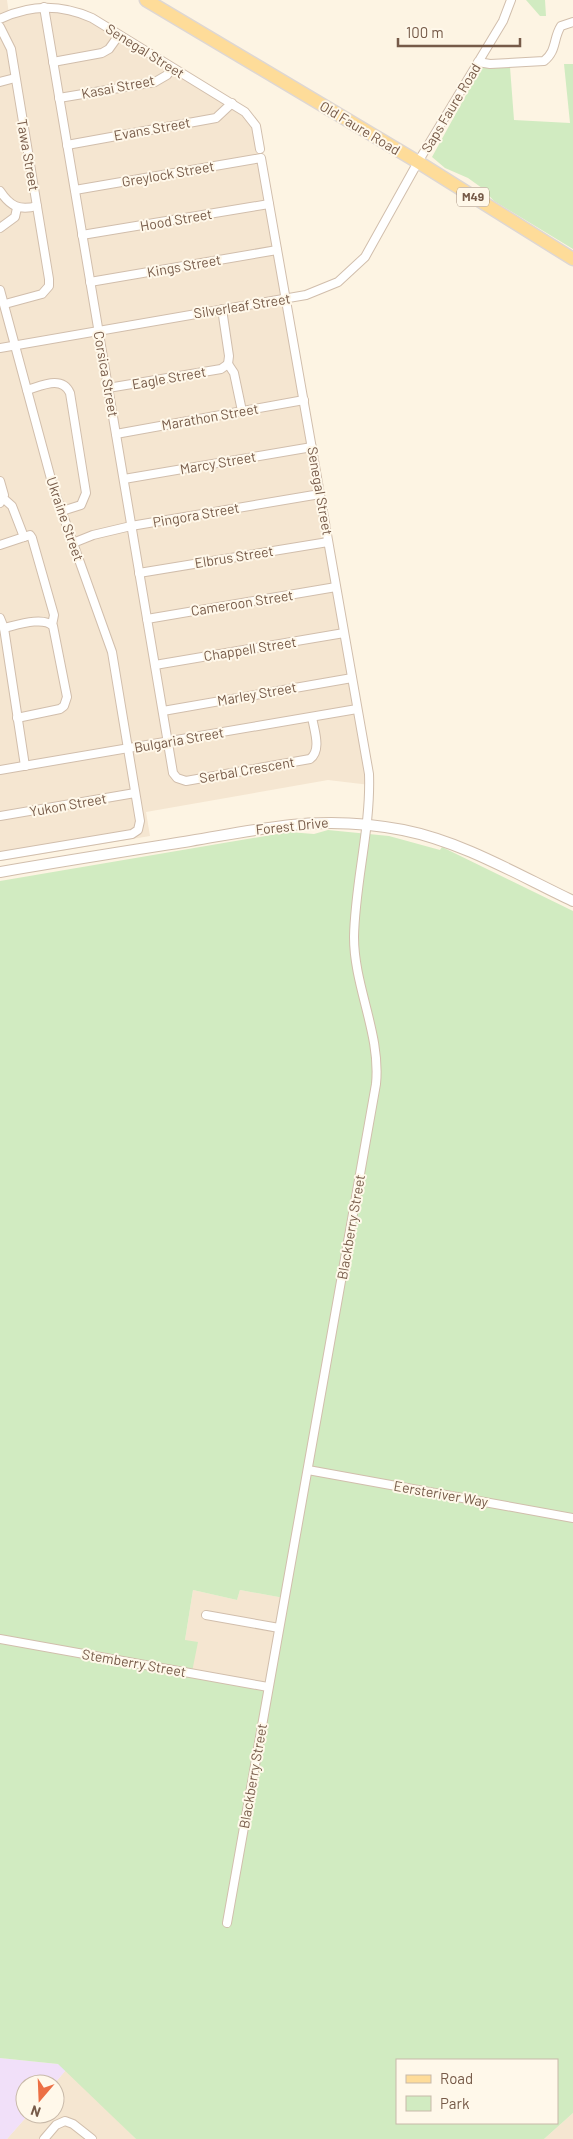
<svg xmlns="http://www.w3.org/2000/svg" width="573" height="2139" viewBox="0 0 573 2139" font-family="Barlow,sans-serif">
<style>
.residential{fill:#f5e6d1}
.education{fill:#f1e0f9}
.green{fill:#d1ebc1;fill-rule:evenodd}
.lines{fill:none;stroke-linecap:round;stroke-linejoin:round}
.minor-casing{stroke:#d1beac;stroke-width:10}
.tertiary-casing{stroke:#d1beac;stroke-width:12}
.primary-casing{stroke:#ded7d3;stroke-width:15}
.minor{stroke:#fff;stroke-width:8}
.tertiary{stroke:#fff;stroke-width:10}
.primary{stroke:#fedc99;stroke-width:12}
.labels{text-anchor:middle;stroke-width:4;stroke-linejoin:round;paint-order:stroke}
.shield{fill:#fff8ea;stroke:#9f8979;stroke-width:1}
.shield-label{font-size:12px;font-weight:bold;fill:#765a48}
.street-label{font-size:14px;fill:#765a48;stroke:#fff8ea}
</style>
<rect width="100%" height="100%" fill="#fdf4e3"/>
<g class="residential">
<polygon points="0,0 7,0 9,14 28,9 73,11 232,104 255,125 370,785 328,780 146,812 150,836 0,861"/>
<polygon points="193,1590 237,1600 240,1590 284,1598 267,1686 191,1672 185,1640"/>
<polygon points="66,2070 136,2139 7,2139 29,2114 55,2114 54,2084"/>
<polygon points="573,2113 573,2139 544,2139"/>
</g>
<polygon class="education" points="0,2058 58,2064 66,2070 54,2084 25,2084 25,2114 29,2114 7,2139 0,2139"/>
<g class="green">
<polygon points="526,0 545,0 546,16 540,16"/>
<polygon points="564,64 573,64 573,249 494,201 482,188 468,178 445,168 432,157 482,66 510,67 514,120 570,123"/>
<path d="M328,830L389,836L440,850L442,847L573,911V2113L544,2139H136L58,2064L0,2058V881L289,832L314,834ZM193,1590L237,1600L240,1590L284,1598L267,1686L192,1672L198,1642L185,1640ZM397,2060H557V2123H397Z"/>
</g>
<g class="lines">
<defs>
<g id="minor">
<path d="M44,7L173,773L177,778L186,781L310,759C322,750 314,730 312,717"/>
<path d="M0,19C31,4 61,4 92,18L245,112L256,126L260,149"/>
<polyline points="0,27 11,49 49,279 49,286 42,294 5,304"/>
<polyline points="53,62 102,53 109,49 119,35"/>
<path d="M478,62L490,64L544,61C557,51 553,38 561,26L573,22"/>
<polyline points="0,82 15,78"/>
<polyline points="59,98 155,82 167,75 172,68"/>
<polyline points="67,145 216,118 232,103"/>
<path d="M75,190L261,158L369,774C371,828 355,882 354,937C354,987 381,1034 376,1084L227,1923"/>
<path d="M0,191C10,206 19,211 37,206"/>
<polyline points="0,228 15,217 17,208"/>
<polyline points="82,235 269,204"/>
<polyline points="90,282 277,250"/>
<polyline points="0,290 54,490 112,652 140,821 138,830 132,834 0,856"/>
<polyline points="222,309 229,356 228,364"/>
<polyline points="0,348 306,295 338,282 365,257 418,162 503,21 511,0"/>
<polyline points="228,364 234,373 242,411"/>
<polyline points="108,388 221,369 228,364"/>
<path d="M27,390C41,386 62,375 70,393L86,493L81,505L62,511"/>
<polyline points="116,434 304,400"/>
<polyline points="124,479 312,447"/>
<polyline points="0,481 4,495 0,503"/>
<polyline points="3,498 12,506 24,537"/>
<polyline points="73,543 93,535 131,526 320,494"/>
<polyline points="0,545 30,535 32,538 54,615 52,625"/>
<polyline points="139,573 328,542"/>
<polyline points="0,618 4,628 25,766"/>
<polyline points="147,619 336,587"/>
<path d="M4,628C17,625 43,616 53,626L67,697L64,706L60,709L17,718"/>
<polyline points="155,665 344,633"/>
<polyline points="163,711 352,678"/>
<polyline points="0,770 357,709"/>
<polyline points="0,816 135,793"/>
<polyline points="308,1470 573,1518"/>
<polyline points="206,1615 279,1628"/>
<polyline points="0,1639 268,1687"/>
<polyline points="44,2139 56,2125 65,2121 73,2124 92,2139"/>
</g>
<path id="tertiary" d="M0,872C63,861 127,851 190,841C268,828 322,814 403,830C463,842 518,875 573,901"/>
<polyline id="primary" points="146,0 418,162 573,259"/>
</defs>
<use href="#minor" class="minor-casing"/>
<use href="#tertiary" class="tertiary-casing"/>
<use href="#primary" class="primary-casing"/>
<use href="#minor" class="minor"/>
<use href="#tertiary" class="tertiary"/>
<use href="#primary" class="primary"/>
</g>
<g class="labels">
<rect class="shield" x="457" y="187.5" width="32" height="19" rx="4"/>
<g class="shield-label">
<text x="473" y="201">M49</text>
</g>
<g class="street-label">
<text transform="translate(145 51) rotate(32)" y="5">Senegal Street</text>
<text transform="translate(118 87) rotate(-11)" y="5">Kasai Street</text>
<text transform="translate(451 108) rotate(-59)" y="5">Saps Faure Road</text>
<text transform="translate(360 128) rotate(31)" y="5">Old Faure Road</text>
<text transform="translate(152 129) rotate(-10)" y="5">Evans Street</text>
<text transform="translate(28 155) rotate(80)" y="5">Tawa Street</text>
<text transform="translate(168 174) rotate(-10)" y="5">Greylock Street</text>
<text transform="translate(176 220) rotate(-10)" y="5">Hood Street</text>
<text transform="translate(184 266) rotate(-10)" y="5">Kings Street</text>
<text transform="translate(242 306) rotate(-9)" y="5">Silverleaf Street</text>
<text transform="translate(106 374) rotate(80)" y="5">Corsica Street</text>
<text transform="translate(169 378) rotate(-10)" y="5">Eagle Street</text>
<text transform="translate(210 417) rotate(-10)" y="5">Marathon Street</text>
<text transform="translate(218 463) rotate(-10)" y="5">Marcy Street</text>
<text transform="translate(320 491) rotate(80)" y="5">Senegal Street</text>
<text transform="translate(196 515) rotate(-10)" y="5">Pingora Street</text>
<text transform="translate(65 519) rotate(71)" y="5">Ukraine Street</text>
<text transform="translate(234 557) rotate(-9)" y="5">Elbrus Street</text>
<text transform="translate(242 603) rotate(-9)" y="5">Cameroon Street</text>
<text transform="translate(250 649) rotate(-9)" y="5">Chappell Street</text>
<text transform="translate(257 694) rotate(-10)" y="5">Marley Street</text>
<text transform="translate(179 740) rotate(-10)" y="5">Bulgaria Street</text>
<text transform="translate(247 770) rotate(-10)" y="5">Serbal Crescent</text>
<text transform="translate(68 805) rotate(-10)" y="5">Yukon Street</text>
<text transform="translate(292 826) rotate(-6)" y="5">Forest Drive</text>
<text transform="translate(351 1227) rotate(-80)" y="5">Blackberry Street</text>
<text transform="translate(441 1494) rotate(10)" y="5">Eersteriver Way</text>
<text transform="translate(134 1663) rotate(10)" y="5">Stemberry Street</text>
<text transform="translate(253 1776) rotate(-80)" y="5">Blackberry Street</text>
</g>
</g>
<rect x="396" y="2059" width="162" height="65" fill="#fff8ea" stroke="#c8b9a9"/>
<rect x="406" y="2075" width="25" height="8" fill="#fedc99" stroke="#c8b9a9"/>
<text x="440" y="2084" font-size="15" fill="#765a48">Road</text>
<rect x="406" y="2096" width="25" height="15" fill="#d1ebc1" stroke="#c8b9a9"/>
<text x="440" y="2109" font-size="15" fill="#765a48">Park</text>
<g transform="translate(40 2099) rotate(199)"><circle r="24" fill="#fff8ea" stroke="#c8b9a9"/>
<path d="M0-4L9 19L0 12L-9 19Z" fill="#ec6f44"/>
<text y="-8" font-size="14" font-weight="bold" text-anchor="middle" fill="#765a48">N</text>
</g>
<path d="M398 38v8h122v-8" fill="none" stroke="#765a48" stroke-width="2.5"/>
<text x="406" y="38" font-size="15" fill="#765a48" stroke="#fff8ea" stroke-width="4" paint-order="stroke">100 m</text>
</svg>
